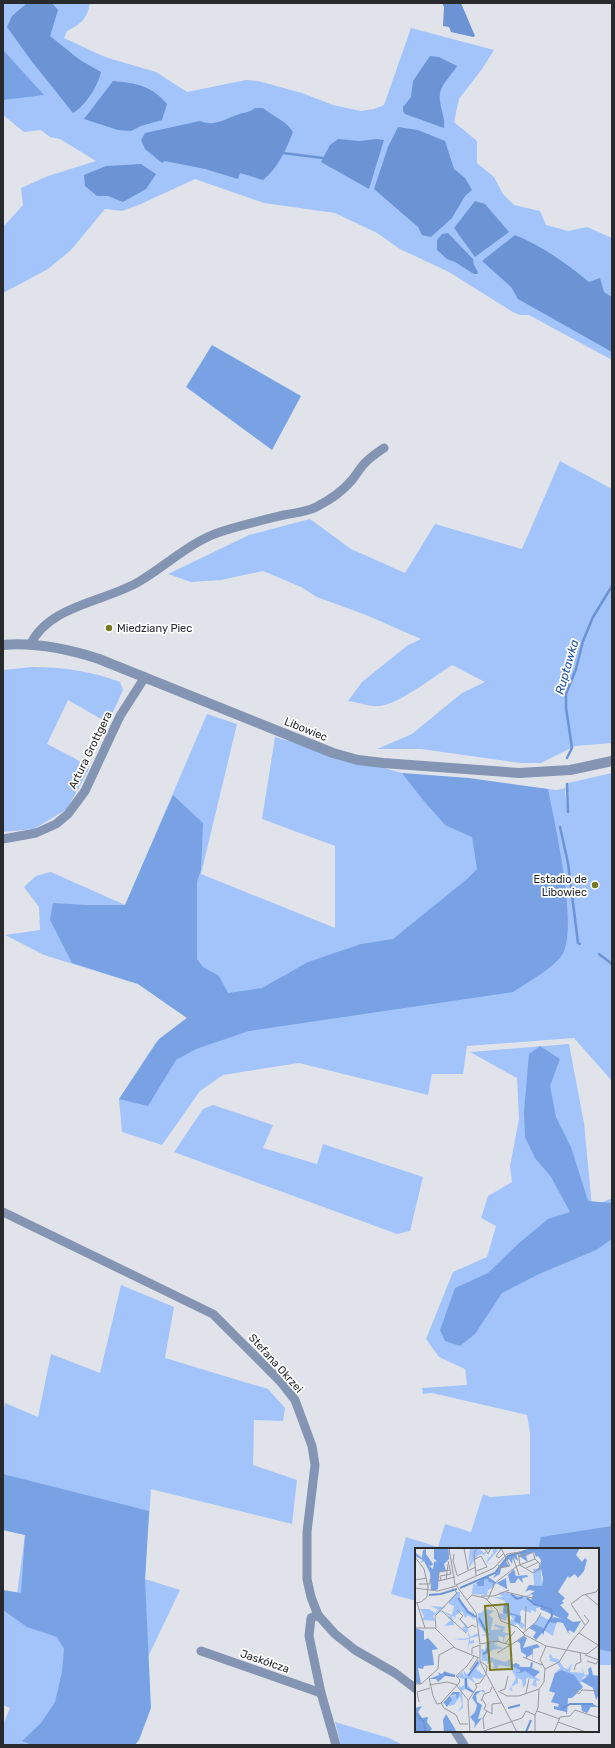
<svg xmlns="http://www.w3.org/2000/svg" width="615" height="1748" viewBox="0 0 615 1748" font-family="Rubik,sans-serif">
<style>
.green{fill:#a3c4fa}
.forest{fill:#79a2e4}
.water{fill:#6c94d5}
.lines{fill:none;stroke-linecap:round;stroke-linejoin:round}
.stream{stroke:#6c94d5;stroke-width:2.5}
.minor{stroke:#8395b2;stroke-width:9}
.tertiary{stroke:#8395b2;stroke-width:10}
.poi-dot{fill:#797921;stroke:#fff;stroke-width:1.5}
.labels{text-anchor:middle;stroke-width:3.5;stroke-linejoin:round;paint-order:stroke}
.poi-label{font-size:11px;fill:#292a2d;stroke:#fff;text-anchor:start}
.street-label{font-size:11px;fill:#292a2d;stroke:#fff}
.water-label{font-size:12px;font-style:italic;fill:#2454a1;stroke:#fff}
.inset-river{fill:none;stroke:#6c94d5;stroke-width:2}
.inset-road{fill:none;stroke:#97999e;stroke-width:1}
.view{fill:#797921;fill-opacity:0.15;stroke:#797921;stroke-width:2}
.inset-edge{fill:none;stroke:#292a2d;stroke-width:2}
</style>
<rect width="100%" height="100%" fill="#e0e3e9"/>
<g class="green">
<path d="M3,3H90C87,19 81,24 67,31L64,38L105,57L156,72L187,92L246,80L258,81L302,93L333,105L361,111L374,109L384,105L411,28L494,50L482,69L459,99L454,122L477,141V163L494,177L503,194L514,205L540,211L546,225L568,231L587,227L612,238V360L529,315H520L513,312L449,272L400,249L377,233L335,213L264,203L195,179L141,204L122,211L105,209L71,250L48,269L3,293V227L23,205L21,188L48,176L96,161L60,139L50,137L41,130L24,132L3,115Z"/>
<path d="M560,461L612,489V743L575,746L541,763H521L421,749H377L412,734L462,693L485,682L452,665C433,677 400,704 379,706C369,707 358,702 348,701L362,682L408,645L421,639L366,615L317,597L301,587L263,571L221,580L191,582L168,574L249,535L310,519L351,549L405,573L435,524L522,549Z"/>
<path d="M32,667C62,667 92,671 120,682L123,690L108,723L68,700L47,744L76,759L89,769L67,809L34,829L3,832V670Z"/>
<polygon points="207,714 237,724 201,874 335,928 335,846 262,819 275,737 459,789 522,786 557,790 566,788 565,792 568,815 568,783 612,773 612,1081 574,1038 467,1046 463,1074 432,1074 428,1095 299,1063 223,1075 200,1091 162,1145 122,1132 119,1099 156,1042 187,1018 138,984 44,955 5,935 40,930 39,907 24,887 36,876 51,872 125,905"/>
<polygon points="569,1044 584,1123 592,1207 612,1198 612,1665 598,1665 598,1549 416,1549 416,1601 391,1594 406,1537 438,1547 445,1524 471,1532 483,1494 490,1497 530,1494 530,1433 527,1415 432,1393 423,1394 422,1388 467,1385 465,1369 439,1357 426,1339 453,1272 487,1257 496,1226 481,1218 488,1196 512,1182 510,1166 519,1119 517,1078 470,1052"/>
<polygon points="213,1105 273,1125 263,1148 317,1164 323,1144 423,1177 410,1231 397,1234 174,1152 203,1109"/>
<polygon points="121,1285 174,1307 165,1358 268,1389 285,1408 283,1421 254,1420 253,1465 297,1480 292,1524 151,1489 145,1579 180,1590 106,1745 3,1745 3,1725 10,1708 3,1705 3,1592 17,1594 25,1535 3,1530 3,1411 5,1403 38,1417 51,1354 100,1373"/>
<polygon points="335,1722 389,1738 403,1745 341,1745"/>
</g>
<g class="forest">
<polygon points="3,50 44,95 3,100"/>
<polygon points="212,345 301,396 272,450 186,387"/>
<path d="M402,773L469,778L548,789C554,821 581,935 560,958C547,972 528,982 513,992L249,1031L196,1049L176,1060L148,1106L119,1099L159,1039L187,1018L138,984L72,963L50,920L53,903L86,905H125L173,795L203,823L201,870L197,882V959L203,967L219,976L228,993L262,988L308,962L361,944L393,939L467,879L477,869L472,837L445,825L423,800Z"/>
<polygon points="540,1046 560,1059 550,1086 556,1117 571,1147 588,1201 612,1203 612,1239 596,1250 539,1274 502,1293 475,1334 460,1346 445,1341 440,1330 455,1288 488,1273 519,1243 548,1219 570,1212 551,1177 535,1158 525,1137 524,1111 529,1054"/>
<polygon points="3,1474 149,1511 145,1579 151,1708 139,1740 135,1745 32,1745 22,1741 41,1723 55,1702 62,1672 64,1649 57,1637 27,1627 3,1610 3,1590 21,1593 25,1535 3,1530"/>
<polygon points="612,1526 612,1652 598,1649 598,1549 538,1549 541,1537"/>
</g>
<g class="water">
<path d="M27,3H52L58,10L50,36L80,60L101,72C98,86 86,105 73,113L30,59L7,27L12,16Z"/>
<polygon points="442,3 461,3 475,36 473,37 451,32 449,27 443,26 444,7"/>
<path d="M430,56L439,57L457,66C452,75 442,83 440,93C438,105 446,117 444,128L405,114L403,111V107L411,97L413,81Z"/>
<path d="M113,81C136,83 152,86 167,104L162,120L141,126L131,131L118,130L84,119Z"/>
<path d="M255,108H263C273,117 286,120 293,132C286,150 278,168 263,180L240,173L238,179L205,169L165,161L162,163L145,149L141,140L145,133L200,121C215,127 224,119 237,115C244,112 249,113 255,108Z"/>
<polygon points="398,127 418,130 445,141 454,169 465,178 472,190 465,196 452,218 431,237 422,235 418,227 374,189 388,147"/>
<polygon points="338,139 359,141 377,139 384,140 369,189 321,162 330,145"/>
<polygon points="141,164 156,174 146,189 123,202 108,196 97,196 85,186 84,175 106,166"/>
<polygon points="475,201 485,204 509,232 475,257 454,228"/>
<polygon points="448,233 473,259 474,265 478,272 477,274 474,274 455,262 447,259 437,250 437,240 442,234"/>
<path d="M515,235C542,246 566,263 589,282L600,278L604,292L612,297V352L518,299L511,287L482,261Z"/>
</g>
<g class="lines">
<g class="stream">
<polyline points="283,153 323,158"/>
<polyline points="567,758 572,748 566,708 566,694 576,669 583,641 593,617 612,586"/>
<polyline points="567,784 568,812"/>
<polyline points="560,827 568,863 578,943 580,944"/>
<polyline points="599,954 612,964"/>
</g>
<g class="minor">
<path d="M30,645C50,604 106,602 140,581C167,565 190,542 220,532C241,525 263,520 284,515C294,513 307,512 316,507C330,500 342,492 352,480C357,474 361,466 367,461C372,456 378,452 384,448"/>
<polyline points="3,839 36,833 56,824 68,814 85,791 120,716 145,677"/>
<polyline points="3,1212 213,1314 280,1381 295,1400 312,1446 315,1465 307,1532 307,1579 311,1597 318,1615 335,1634 355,1650 395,1673 416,1689"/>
<polyline points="318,1615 311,1618 309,1636 321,1693 336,1745"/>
<polyline points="201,1651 321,1693"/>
<polyline points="455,1731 464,1745"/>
</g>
<path class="tertiary" d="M3,645C36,642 68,649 99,659L333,753L358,760L383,763L519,773L570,770L612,761"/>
</g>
<g class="poi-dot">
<circle cx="109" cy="628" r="4"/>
<circle cx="595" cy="885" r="4"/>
</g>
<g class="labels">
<g class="poi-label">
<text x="117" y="632">Miedziany Piec</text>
<text x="587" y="883" text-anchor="end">Estadio de<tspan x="587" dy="13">Libowiec</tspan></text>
</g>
<g class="street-label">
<text transform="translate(306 729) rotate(22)" y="4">Libowiec</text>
<text transform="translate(90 750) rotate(-64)" y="4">Artura Grottgera</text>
<text transform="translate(276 1363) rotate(48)" y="4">Stefana Okrzei</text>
<text transform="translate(265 1661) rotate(19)" y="4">Jaskółcza</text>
</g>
<g class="water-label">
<text transform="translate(567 667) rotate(-74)" y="4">Ruptawka</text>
</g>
</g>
<g transform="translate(415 1548)">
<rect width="184" height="184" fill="#e0e3e9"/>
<path d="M55,0H64L69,5L73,3L70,0H74L73,3L69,7L74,10L78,5V0L83,2L71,16L73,10L67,6L63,7L53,21L57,6L53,16ZM118,21H126L127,39L119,37ZM73,31L79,35V39L73,42L72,47L57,46L58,36L69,38V32ZM42,44H45V51L54,63L59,65L60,72L53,67L50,70L47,63L40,68L46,72L52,78L55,89L63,85L64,88L55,90V93L59,92V95L54,96L52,105L54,91L47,92L39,91L54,90L53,83L51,85L47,80L50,78L46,73L41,69L38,72L40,69L37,68L39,77L29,78L36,72L33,70L35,68L27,63L18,68L20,73L7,72L9,68L5,61H14L20,65L24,62L15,58L30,59L25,62L37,67L39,58L34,56V53ZM89,44L107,49L116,46L113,50L128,59L121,60V64L116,62V65L107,62L105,64L106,74L110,77L107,81L102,75L100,78L94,76L96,71L99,72L96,68L94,67L90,73L83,69V65L88,66L90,53L79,49H88L83,45ZM70,61L79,63L74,67L78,70L76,82L87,81L79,78L80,76L90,79L88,84L95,86L90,88L88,95V89L83,88L85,94H73L71,88L66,87L71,86L62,74L63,65H66ZM125,67L141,76L138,88L119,76ZM82,94L78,97L83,96L81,98L89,100L77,102L72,108L90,114L97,110L96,116L124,123L120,129L125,132L121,133L122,139L117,137L119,131L111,130V136L108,140L107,132L103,130V135L96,139L98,143L94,142L101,130L95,119L84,117L82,121L79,120L78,114L72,116V113H67L66,101L70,102L71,95ZM135,105L138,110L143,111L149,120L153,121L157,115L155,124L168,125L166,119L170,127L176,125L181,130L184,128V132L169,128L166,135L149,122L139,127L145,120L142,115L133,112L136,111L134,109ZM63,111L65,116L61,121L70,128L64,131L57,129L60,135L52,130L53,137L59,144L52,140L47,143L48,160L43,164L47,157L45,148L39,157L34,158L35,149L46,145L44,137L46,139L49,137V131L41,129L47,124L50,130L48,122L53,127Z" fill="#a3c4fa"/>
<path d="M19,0H33L34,5V11L29,16L31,23L24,24L23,41L21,42H16L15,25L9,13L5,15L8,12L0,8L1,5L7,10L8,2L11,1V6L18,16L16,18L13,17L18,21L19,14L22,13L19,11ZM114,0H165L161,7L167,14L170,10L172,12L169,23L163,30L160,26L154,30L153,28L143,44L150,50L147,53L149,55L145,57L154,66L152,70L158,74L166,73L159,85L155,82L153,84L156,86L153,85L148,75L142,74L141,76L133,73L139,69L147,71L125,61L127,58L116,53L118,47L115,46L120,43L114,42L110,44L114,37L127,38L128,30L126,21L119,23L125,19L126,12L123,8L121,9L119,4L111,8L113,14L104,8L105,4ZM101,5L103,13L98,9L97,16L94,11L91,13L94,18L86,20L85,26L78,30L92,8ZM99,21L101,28L112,27L113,29L107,30L108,35L103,30L100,35H95L93,27ZM72,28L82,35L91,30L92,41L81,35L77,38L78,35L74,34L73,31L69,32V38H63L61,35ZM89,56H92L93,64L106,68L105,76L99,73L101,68L88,65ZM119,76L128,80L129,87L127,85L121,92L118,89L121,84L114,80ZM0,80L9,83V92L13,90L23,101L17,102L19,117L9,118L8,121L3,120L6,136L0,135ZM109,88L112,90L108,100L122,96L125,99L118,101L117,114V106L111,110V107L106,104L105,95L102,93ZM116,114L118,115L117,120L125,124L119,129L110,123L105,125L100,124H105V122L96,117L101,115L105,117L103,119H115ZM176,119L178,127L184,128V146L181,152L178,140L166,133L174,127L173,121ZM147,122L159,127L168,139L157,150H153L152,167L151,164L139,161V158L143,159L144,156L136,154L140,145L134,143L140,125ZM23,124L26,126L31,124L41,127L30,128L23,134L21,131H14L24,127ZM68,142L71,145L66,143L61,147L62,154L67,157L63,171L67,170L59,180L60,175L55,169L60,164L62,157L57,150L60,144ZM38,144H45L42,152L41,146L35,148L37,152L32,159L29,155L27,156ZM166,156H178L184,159H176L172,165L167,163ZM7,158L3,164L7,170L13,169L12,174L17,181L14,184H0V160ZM31,166L39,179L41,183L29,184L28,172Z" fill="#79a2e4"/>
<path class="inset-river" d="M113,1L132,0M45,40L80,25L93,8L111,3M96,46L102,51L108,49M14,47L26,46L42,41M43,50L53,64L61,69M112,50L119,56L136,61L137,68L127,85M64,70L73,87M68,106L72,104L74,94M29,124L32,127L40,128M53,128L63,114M51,130V140L58,144M93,160L105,157M146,161L155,156H178M0,165L9,174L10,184M111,184L116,172"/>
<path class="inset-road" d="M34,0L40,37M49,0L53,22M69,0L73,6L76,0M86,1L81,8L84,10L88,6M103,4L105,17M39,6L38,13L42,27M0,9L9,21L13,39L12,49L6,54L0,55M98,9L104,27M103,9L118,4L120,11M60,11L66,8L72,19L61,23M83,17L85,20L95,18L86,0M105,17L118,25L124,22L125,16L120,11M111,20L124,14M35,22L24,24L23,33L40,29M42,28L61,19M61,28L59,6L62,0M0,32L12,30M31,32L33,16M26,33L25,28L36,26L33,13M4,36H15V31M41,37L79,20L92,6L105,4M41,37L61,65L65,96M0,40L23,43L41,38M91,44L117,50L118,48M171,47L184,58M66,48H79L94,42M71,51H73L80,35L102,18L120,11M52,52L57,47L70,50L82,62L86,73L102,79L110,87L131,98L172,106L184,97M2,55L10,80M42,62L48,68L45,71L53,80L57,77L61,79M27,63L51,85M170,77L156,56L168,47L181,44L184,40M0,80H20L40,100L64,110M21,80L20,68L42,45L37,39M110,82L111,58M108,85L121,74L126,65M164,85L183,97M65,96L81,93L96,97L110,87M90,96L100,83M65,97V114L102,184M82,105L95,97M57,106V100L65,97M170,107L184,112M108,109L127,117M65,113L72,118L71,125M172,113L181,116L184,112M130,121L125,112L131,98M55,122L63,110M159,122L161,116L166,114L165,105M14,129L18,148L22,156L26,155M0,136H6L23,121L24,107L39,99M14,137L32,134L43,137M42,138L53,152M159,142L164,146L167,142L184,143M83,143L92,148H104L124,141L129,134L130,121L144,114L157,93L174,73L169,67M85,143L90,141L93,128M111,145L114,131M67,151L69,146L75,144L77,139M66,153L67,151L71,157L69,161L72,163L68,170L69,181M4,154L2,144L15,140M26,155L44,135L45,132L41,128L52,118L59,108M26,155L29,160L41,167L45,176H53M72,163L77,166V156L86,155M122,163L145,171M120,167L123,160L124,141M120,167V184M143,174L171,184M55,184L53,153L62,139L60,136L65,135L71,126M66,184L107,170L111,163L120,167M139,184L145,169L155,168L160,162L184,170"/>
<path class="view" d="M93,56L97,121L75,122L70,58Z"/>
<rect width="184" height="184" class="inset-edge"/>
</g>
<rect width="615" height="1748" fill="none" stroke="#292a2d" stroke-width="8"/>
</svg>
